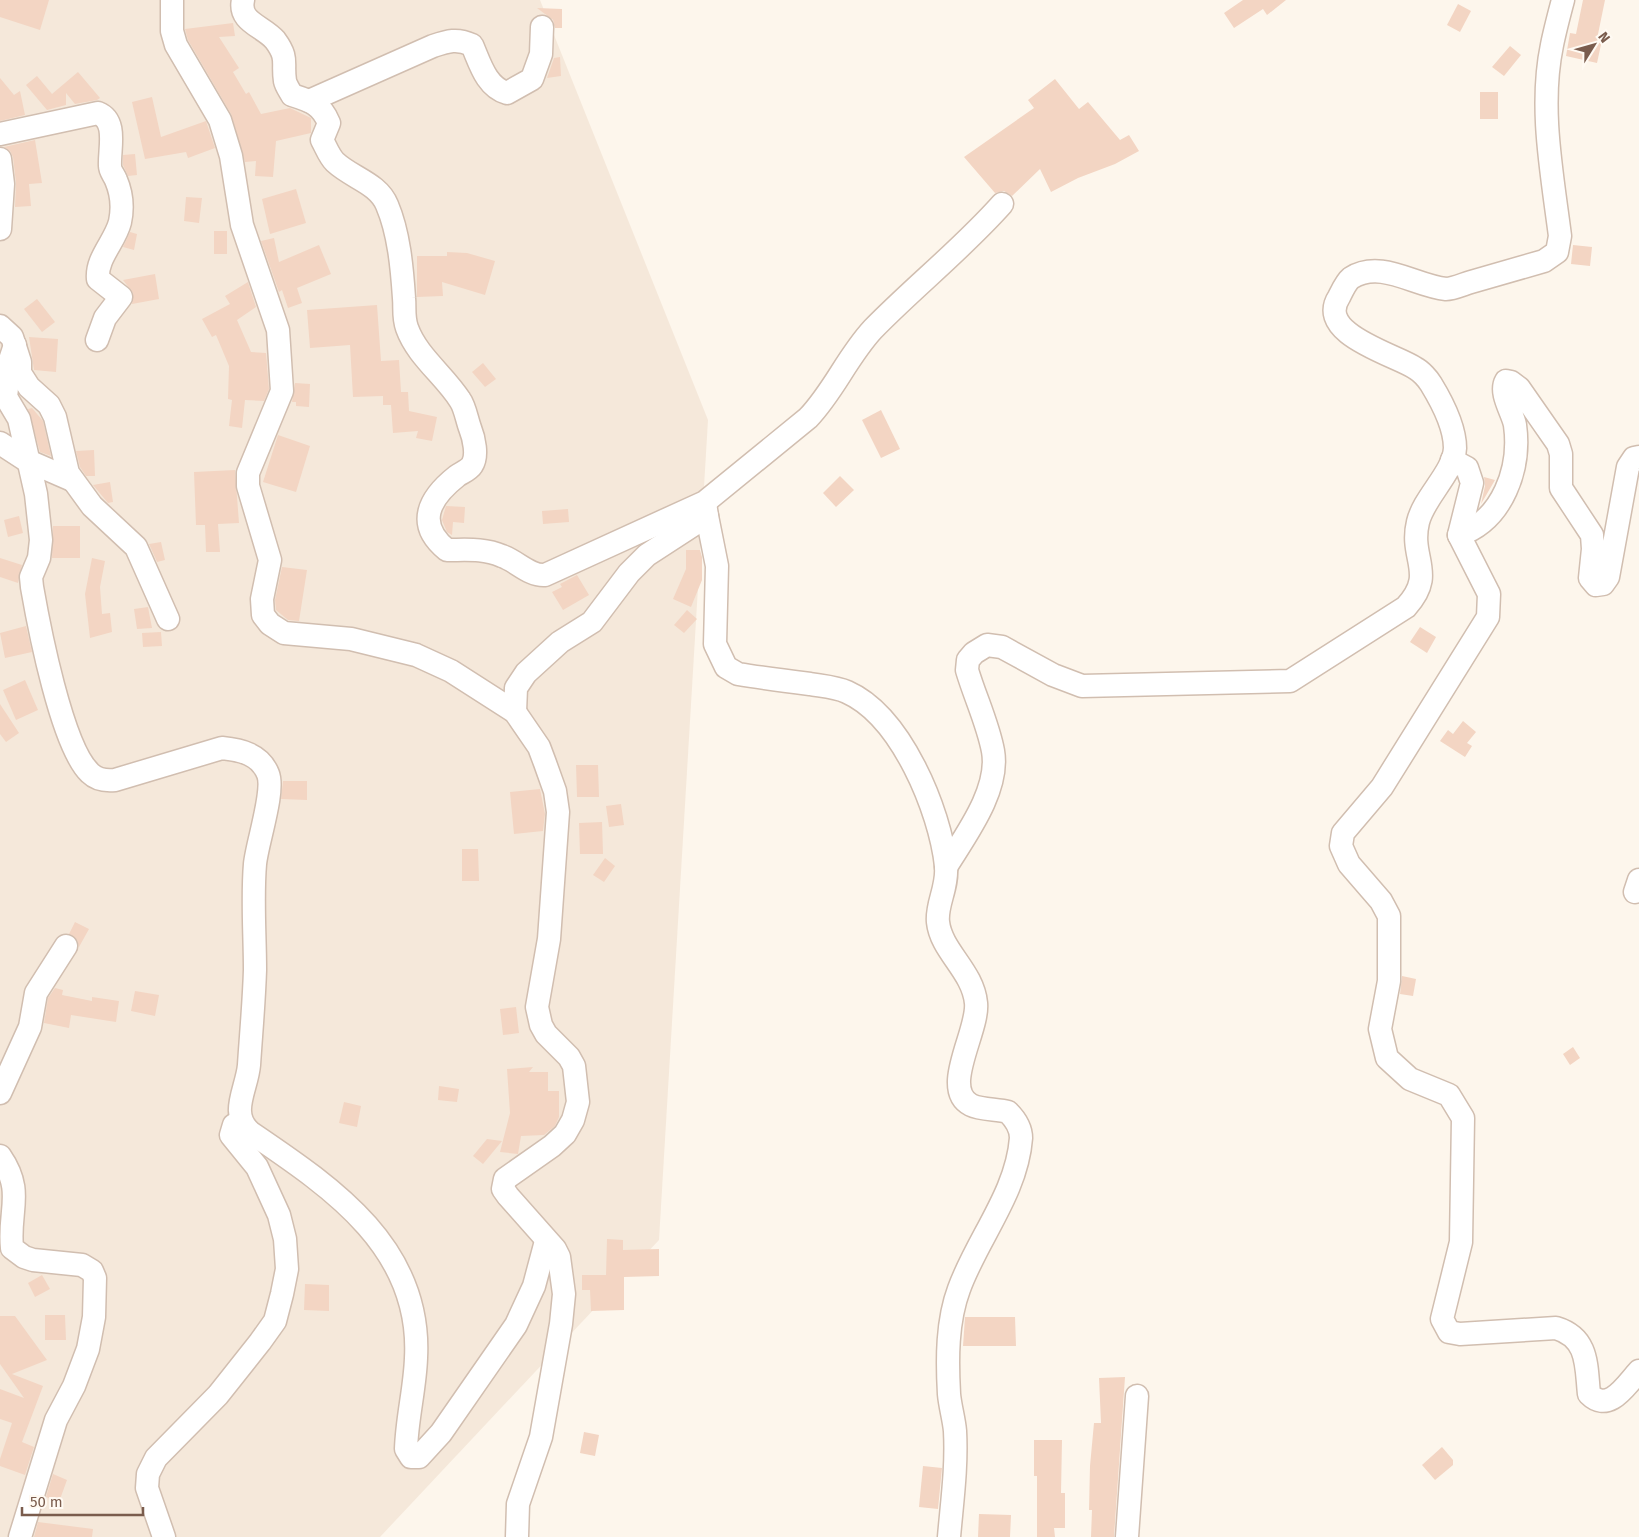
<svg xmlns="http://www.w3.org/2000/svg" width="1639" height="1537" viewBox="0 0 1639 1537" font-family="'Fira Sans',sans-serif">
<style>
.residential{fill:#f5e8da}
.building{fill:#f3d5c3}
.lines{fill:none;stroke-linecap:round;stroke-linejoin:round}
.minor-casing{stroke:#d1beb0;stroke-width:25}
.minor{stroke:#fff;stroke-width:22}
</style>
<rect width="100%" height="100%" fill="#fdf6ec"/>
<polygon class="residential" points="0,0 540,0 708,420 659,1240 380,1537 0,1537"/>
<g class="building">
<polygon points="0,0 49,0 40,30 0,17"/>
<polygon points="1243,0 1286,0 1267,15 1263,9 1234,28 1224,13"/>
<polygon points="1583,0 1605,0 1597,39 1602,40 1597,63 1566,56 1570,33 1576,34"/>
<polygon points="1458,4 1471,11 1460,32 1447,25"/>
<polygon points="537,8 562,9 562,28 555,28 553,20"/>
<polygon points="233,23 235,36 219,37 239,68 233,72 246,94 249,92 261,114 290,108 311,118 311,133 276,141 273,177 255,176 256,161 245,162 231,114 188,40 185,29"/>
<polygon points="1510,46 1521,55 1504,76 1492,67"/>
<polygon points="560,57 561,76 547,78 554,58"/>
<polygon points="78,72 100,98 97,100 75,104 66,93 66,105 47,110 26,85 37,76 52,94"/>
<polygon points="0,78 14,95 20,91 25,115 0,121"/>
<polygon points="1055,79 1079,109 1088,102 1120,140 1129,135 1139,151 1115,164 1078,178 1051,192 1040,169 1012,196 1004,191 995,193 964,157 1034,108 1028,100"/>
<rect x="1480" y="92" width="18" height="27"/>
<polygon points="152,97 161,137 206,121 215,148 188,158 186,152 145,159 132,102"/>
<polygon points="35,140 42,183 29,184 31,206 15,207 16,183 13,157 10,151 4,147"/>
<polygon points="135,154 137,175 128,176 123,165 123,155"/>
<polygon points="296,189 306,223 270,234 262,199"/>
<polygon points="186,197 202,198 199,223 184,221"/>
<rect x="214" y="231" width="13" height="23"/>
<polygon points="130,232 137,234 134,250 123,247"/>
<polygon points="274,238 279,262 319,245 331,274 297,288 302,303 288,308 282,290 279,292 261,241"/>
<polygon points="1573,245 1592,247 1590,266 1571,264"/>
<polygon points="447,252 467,253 495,261 485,295 442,282 443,296 417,297 417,256 447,256"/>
<polygon points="155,274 159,299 132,304 133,293 123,280"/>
<polygon points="248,282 256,307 237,320 251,352 266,353 269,389 264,401 245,400 242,428 229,426 232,400 228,399 229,366 216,335 212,337 202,319 230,304 225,296"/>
<polygon points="37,299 55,322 42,332 24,309"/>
<polygon points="377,305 381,361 399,360 401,392 408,392 409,411 437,417 432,441 416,438 418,431 393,433 391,405 383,405 383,396 353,397 350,345 310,348 307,310"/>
<polygon points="29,337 58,339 56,372 34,370"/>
<polygon points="483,363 496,379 485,387 472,372"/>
<polygon points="295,383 310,384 309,407 296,406 296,402 292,402"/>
<polygon points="32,408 43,421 51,456 40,452 28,409"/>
<polygon points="881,410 900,449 881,458 862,420"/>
<polygon points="278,435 310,446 296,492 263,482"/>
<polygon points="94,450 95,476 86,476 80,467 76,451"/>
<polygon points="235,470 239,523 218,524 220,552 206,552 205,525 196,525 194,472"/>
<polygon points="840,476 854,490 836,507 823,493"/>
<polygon points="1484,477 1495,480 1481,504 1485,486"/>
<polygon points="110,482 113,502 108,503 93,485"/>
<polygon points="446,506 465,507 464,523 453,522 452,535 447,532 442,520"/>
<polygon points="568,509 569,522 543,524 542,511"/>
<polygon points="19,516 23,533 8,537 4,520"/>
<polygon points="53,526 80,526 80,558 52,558"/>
<polygon points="161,542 165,560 157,562 149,544"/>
<polygon points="686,550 700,550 702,557 702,580 691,607 673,599 686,569"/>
<polygon points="0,558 22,565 18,583 0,577"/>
<polygon points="92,558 105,561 100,587 102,614 110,613 112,632 90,638 85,594"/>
<polygon points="282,567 307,570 299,621 288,620 276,610 275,600"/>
<polygon points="577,575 589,595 563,610 552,592 562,587 560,584"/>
<polygon points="148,607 152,628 137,629 134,609"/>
<polygon points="687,610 697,619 684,633 674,625"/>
<polygon points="26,626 32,652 5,658 0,633"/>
<polygon points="1420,627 1436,637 1427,653 1410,642"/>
<polygon points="161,632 162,646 143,647 142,633"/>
<polygon points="25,680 38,710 16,720 3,690"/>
<polygon points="0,704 19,733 6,742 0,734"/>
<polygon points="1463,721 1476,732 1467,743 1472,746 1465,757 1440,741 1448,730 1453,734"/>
<polygon points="576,765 598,765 599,797 577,797"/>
<polygon points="283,781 307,781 307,800 281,799"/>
<polygon points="540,789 545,814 543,831 514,834 510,792"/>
<polygon points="621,804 624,825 609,827 606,806"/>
<polygon points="602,822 603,854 580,854 579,823"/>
<polygon points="462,849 478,849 479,881 462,881"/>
<polygon points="605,858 615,866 604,882 593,875"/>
<polygon points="75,922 89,929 79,947 77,940 69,934"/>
<polygon points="1402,976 1416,979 1413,996 1400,994"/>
<polygon points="55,988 63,990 62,995 92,1001 92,997 119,1001 116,1022 71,1015 69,1028 44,1023 48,998"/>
<polygon points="135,991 159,995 155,1016 131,1011"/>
<polygon points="516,1007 519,1033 503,1035 500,1009"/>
<polygon points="1573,1047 1580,1058 1570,1065 1563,1054"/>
<polygon points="533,1067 529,1072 548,1072 548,1091 559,1091 559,1117 555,1126 544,1135 521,1136 518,1154 500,1152 510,1113 507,1069"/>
<polygon points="439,1086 459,1089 457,1102 438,1100"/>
<polygon points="344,1102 361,1106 357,1127 339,1123"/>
<polygon points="487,1139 502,1141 483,1164 473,1156"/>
<polygon points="607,1239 623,1240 623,1250 659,1249 659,1276 624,1277 624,1310 591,1311 590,1290 582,1290 582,1275 606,1275"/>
<polygon points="42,1275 50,1289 35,1297 28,1283"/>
<polygon points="305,1284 329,1285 329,1311 304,1310"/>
<polygon points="45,1315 65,1315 66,1340 45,1340"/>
<polygon points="0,1316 15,1316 47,1360 12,1374 43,1386 22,1442 34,1447 25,1475 0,1466 0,1459 12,1423 0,1419 0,1389 24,1398 0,1364"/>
<polygon points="965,1317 1015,1317 1016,1346 963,1346"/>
<polygon points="1125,1377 1114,1537 1091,1537 1092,1510 1089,1510 1090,1466 1094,1423 1101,1423 1099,1378"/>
<polygon points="584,1432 599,1435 595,1456 580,1453"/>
<polygon points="1034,1440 1062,1440 1061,1493 1065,1493 1065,1528 1054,1528 1055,1537 1037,1537 1037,1476 1034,1476"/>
<polygon points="1442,1447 1453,1460 1453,1465 1435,1480 1422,1465"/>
<polygon points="923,1466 942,1468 938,1509 919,1507"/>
<polygon points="53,1474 67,1480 59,1502 46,1497"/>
<polygon points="979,1514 1011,1515 1010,1537 978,1537"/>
<polygon points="38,1522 93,1529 92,1537 34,1537"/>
</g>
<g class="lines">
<defs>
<g id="minor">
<polyline points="172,0 172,31 176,45 220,120 231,156 242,225 278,330 282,391 248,473 248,486 270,560 262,599 263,615 270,624 284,633 351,639 416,655 451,671 515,712 539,747 545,763 555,791 558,812 549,939 537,1007 541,1025 546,1034 569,1057 574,1066 578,1102 573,1120 565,1134 552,1146 505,1179 503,1189 508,1196 555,1249 559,1257 564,1294 561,1324 541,1437 518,1504 517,1537"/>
<path d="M243,0C238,22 263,26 275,40C289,59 282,62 285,81C286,86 290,91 292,95C311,101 321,104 329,123L322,140C326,147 329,156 335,162C352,178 378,183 387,205C399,233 402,268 404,298C405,308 403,317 407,328C417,356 444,375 460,400C465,407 467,420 470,428C474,438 478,456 472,465C469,470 461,473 457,476C429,498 415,524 447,550C466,550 484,548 502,556C517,561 529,576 545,575L705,502L808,418C834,391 847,357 873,329C915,286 962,249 1002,204"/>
<path d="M309,101L433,46C448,41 457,38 472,45C480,63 486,87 507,93L532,79L541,54L542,27"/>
<path d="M0,134L98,113C118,121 109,149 110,166C110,171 114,175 116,180C122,194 123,208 120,222C115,242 96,258 98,279L121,297L105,318L97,340"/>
<polyline points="0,159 3,184 0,229"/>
<polyline points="0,326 12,337 20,362 20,373 29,387 49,405 55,417 68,473 92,506 136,547 168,619"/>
<path d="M15,345L10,360L6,397L19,419L36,494L41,540L39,558L31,577L32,587C39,627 62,747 90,773C97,780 105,781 115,780L222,748C241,750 260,754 268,774C275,791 257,843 255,864C252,899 255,935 255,970C254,1002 251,1034 249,1065C247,1089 229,1113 250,1132C331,1187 422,1247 416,1358C415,1388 407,1418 406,1449L411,1457H419L441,1433L516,1325L534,1286L546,1241"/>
<polyline points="0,443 26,460 72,480"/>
<path d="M1452,460L1467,468L1472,483L1459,535L1489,594L1488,617L1382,787L1343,833L1341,846L1349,864L1381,901L1389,916V981L1380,1029L1387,1058L1410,1079L1449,1095L1463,1118L1461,1242L1442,1319L1449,1332L1460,1334L1556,1328C1589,1338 1586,1366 1589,1394C1609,1414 1626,1385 1639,1371"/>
<path d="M707,516L717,566L715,644L726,667L738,674C762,678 786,681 810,684C821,686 836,687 847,692C901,716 940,810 946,866C948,888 936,904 938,922C941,951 973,971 976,1003C979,1031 940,1089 971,1105C981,1110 998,1109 1008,1112C1015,1119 1021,1128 1021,1138C1017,1193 977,1239 959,1289C947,1321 947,1359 949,1394C950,1406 954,1419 955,1431C957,1467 952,1502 949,1537"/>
<path d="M1459,535C1503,520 1521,468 1515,425C1513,413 1499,393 1506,381L1511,382L1519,388L1558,444L1561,454V488L1592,535L1593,549L1590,578L1596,585L1603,584L1608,577L1628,467L1634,458L1639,457"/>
<polyline points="515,712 516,688 526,673 560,642 592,622 629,573 647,555 707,516 705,503"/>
<path d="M946,867C965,836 1000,790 993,751C988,724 975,697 967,670L968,660L974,653L987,645L1002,647L1053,675L1082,686L1290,681L1406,607C1437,573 1409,559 1418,522C1424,497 1454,472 1455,448C1455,426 1442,402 1431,384C1428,379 1421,371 1415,368C1396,355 1315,334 1339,297C1342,291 1346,282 1351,278C1381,259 1415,286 1446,289C1453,289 1464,284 1471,282C1496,275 1520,268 1544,261L1557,252L1560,236C1552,173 1539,107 1552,45C1555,30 1559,15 1563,0"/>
<polyline points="1635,892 1639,880"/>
<polyline points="0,1093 30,1027 36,993 66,946"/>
<path d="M0,1156C25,1192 8,1210 12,1248L24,1257L33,1260L82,1265L92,1271L95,1278L94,1317L88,1349L74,1386L56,1420L20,1537"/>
<polyline points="164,1537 147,1488 148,1474 156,1458 218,1395 260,1342 275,1321 282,1294 287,1269 285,1239 279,1215 257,1167 231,1135 234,1125 240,1122"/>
<polyline points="1127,1537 1137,1396"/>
</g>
</defs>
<use href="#minor" class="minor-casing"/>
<use href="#minor" class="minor"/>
</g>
<g transform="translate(1594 45) rotate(53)" stroke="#fffaf3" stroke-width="4" paint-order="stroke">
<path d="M0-4L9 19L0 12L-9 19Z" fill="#7a5c4d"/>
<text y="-8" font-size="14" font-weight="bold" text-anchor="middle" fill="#7a5c4d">N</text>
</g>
<path d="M22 1507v8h121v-8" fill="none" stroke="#7a5c4d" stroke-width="2.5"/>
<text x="30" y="1507" font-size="15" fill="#7a5c4d" stroke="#fffaf3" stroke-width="4" paint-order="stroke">50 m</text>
</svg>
